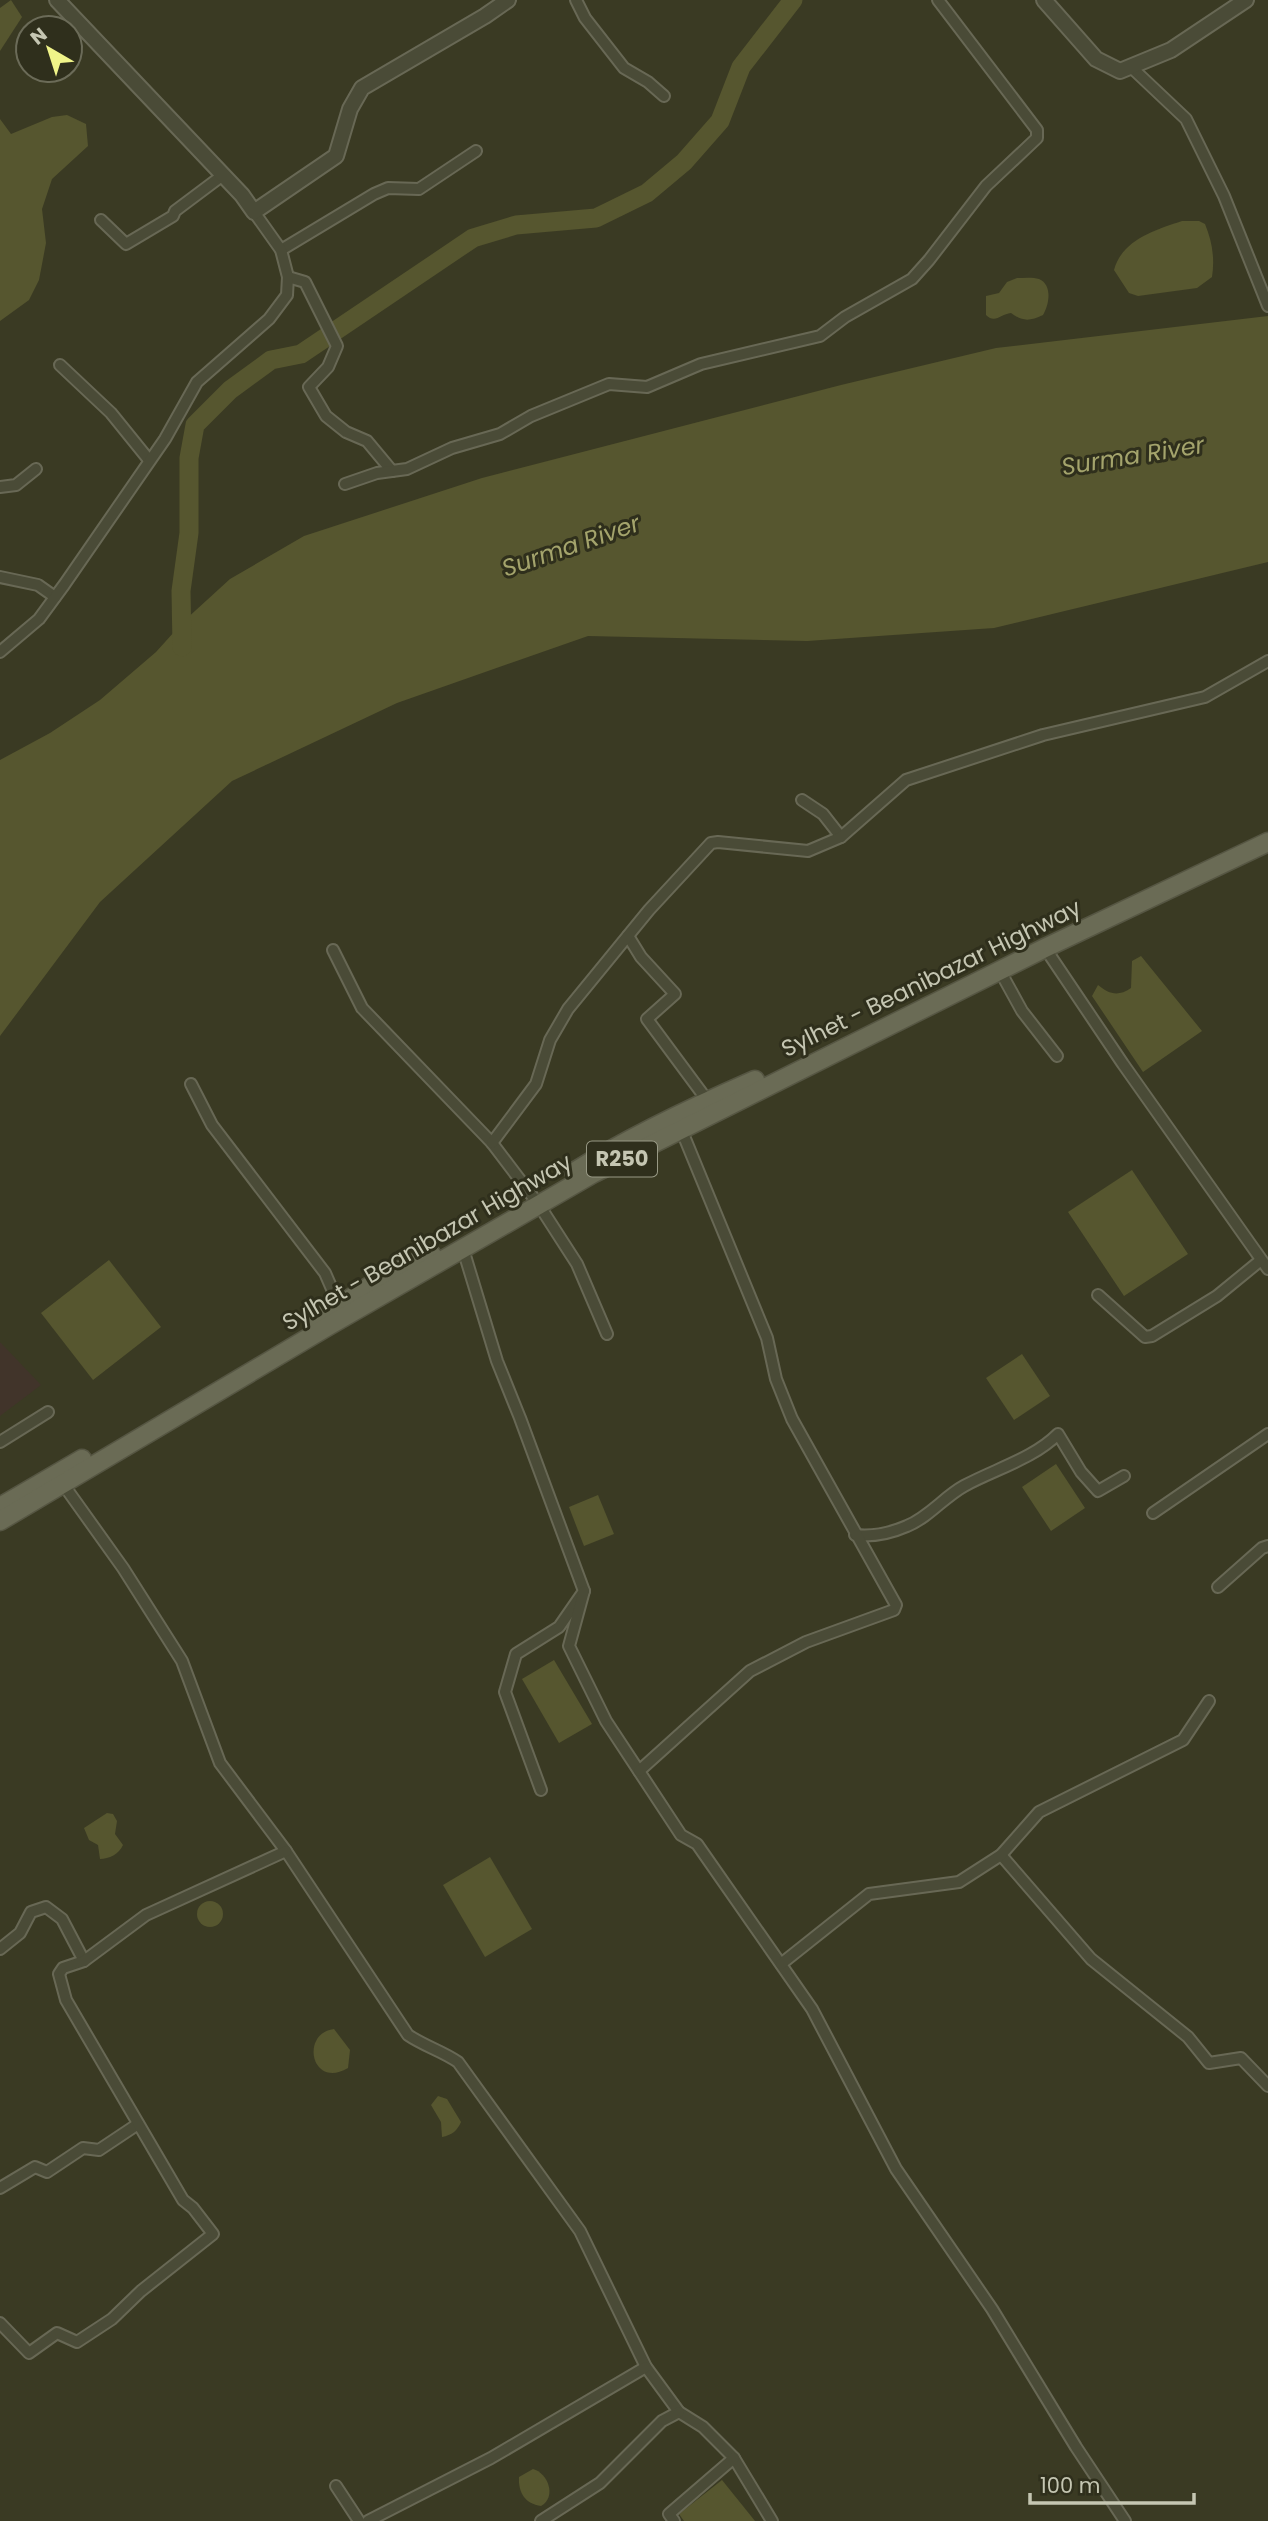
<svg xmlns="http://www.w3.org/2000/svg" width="1268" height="2521" viewBox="0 0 1268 2521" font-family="Poppins,sans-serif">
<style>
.green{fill:#41342a}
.water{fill:#56562f}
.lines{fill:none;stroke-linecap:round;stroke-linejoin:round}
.river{stroke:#56562f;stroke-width:19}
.minor-casing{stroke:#686855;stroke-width:14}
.tertiary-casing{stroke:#686855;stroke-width:18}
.primary-casing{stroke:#565643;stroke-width:21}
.minor{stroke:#4a4b37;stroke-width:10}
.tertiary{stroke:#4a4b37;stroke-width:14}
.primary{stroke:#6a6b55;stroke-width:18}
.labels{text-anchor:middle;stroke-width:6;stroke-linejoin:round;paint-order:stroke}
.shield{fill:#2f2f1c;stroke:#989985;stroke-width:2}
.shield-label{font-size:21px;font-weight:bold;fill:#c5c6b2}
.street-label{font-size:23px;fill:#c5c6b2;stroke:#2f2f1c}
.water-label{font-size:24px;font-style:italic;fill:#a4a46c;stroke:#2f2f1c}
</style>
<rect width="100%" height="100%" fill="#3a3a23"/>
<polygon class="green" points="0,1342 41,1385 0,1416"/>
<g class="water">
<polygon points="11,0 22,17 0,51 0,8"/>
<polygon points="67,115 86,124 88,146 52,179 42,209 46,243 39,280 29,300 0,321 0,119 11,134 52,117"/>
<path d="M1182,221H1199L1205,224C1212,241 1215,258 1212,277L1197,288L1138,296L1129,293L1114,270C1122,240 1155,230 1182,221Z"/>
<path d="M1017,278C1024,278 1033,277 1039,279C1053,285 1049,305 1043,315C1030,321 1023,322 1011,313C1001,314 995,324 986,315V296L999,293L1007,282Z"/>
<polygon points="1268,316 1268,562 994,628 807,641 588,636 397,703 232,781 100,902 0,1036 0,760 50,733 100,700 156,652 184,621 230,579 304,536 482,478 841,385 996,348"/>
<path d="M1141,956L1202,1031L1143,1072L1092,996L1098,985C1109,994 1118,997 1131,988L1132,961Z"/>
<polygon points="1132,1170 1188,1254 1124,1296 1068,1212"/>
<polygon points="109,1260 161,1327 93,1380 41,1313"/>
<polygon points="1022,1354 1050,1396 1014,1420 986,1378"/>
<polygon points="1056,1464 1085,1508 1051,1531 1022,1487"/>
<polygon points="598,1495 614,1534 584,1546 569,1507"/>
<polygon points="554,1660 592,1724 559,1743 522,1679"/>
<path d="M107,1813L113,1814L117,1821L115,1834L123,1845C119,1854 109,1859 100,1859L98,1845L89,1840L84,1828Z"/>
<polygon points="490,1857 532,1929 485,1957 443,1885"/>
<circle cx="210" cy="1914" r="13"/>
<path d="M334,2029L350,2050L348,2068C311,2090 300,2033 334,2029Z"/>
<path d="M438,2096L447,2099L461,2122C457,2131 452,2135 442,2137L441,2122L431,2105Z"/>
<path d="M533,2469C548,2473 557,2497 541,2506C525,2504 518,2492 519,2477Z"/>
<polygon points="722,2480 755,2521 684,2521 679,2514"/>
</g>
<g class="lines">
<polyline class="river" points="182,647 181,591 189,533 189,458 195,425 230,390 271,360 301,354 473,238 516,225 596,218 647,193 684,162 720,121 741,67 793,0"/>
<defs>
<g id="minor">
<polyline points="576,0 585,18 624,68 648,82 664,96"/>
<polyline points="1131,67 1186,119 1224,196 1268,306"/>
<polyline points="101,220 126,244 173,216 175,211 223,175"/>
<polyline points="281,250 374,194 388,188 419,189 476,151"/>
<polyline points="288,277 305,282 337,346 328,367 309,387 326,416 346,432 367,441 392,471"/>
<polyline points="60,365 111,413 149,460"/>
<polyline points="345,484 377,473 407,469 452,448 500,434 531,416 609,384 647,387 701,364 820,336 845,317 912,279 929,260 986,186 1037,138 1037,130 938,0"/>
<polyline points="0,487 16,485 36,469"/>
<polyline points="0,577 38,585 55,597"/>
<polyline points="0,652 39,619 64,585 165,439 197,382 269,319 287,295 288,277 281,250 254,212"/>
<polyline points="802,800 823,814 841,837"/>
<polyline points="628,936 641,957 675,994 647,1019 707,1100 705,1106"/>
<polyline points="1045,948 1123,1064 1268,1269"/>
<polyline points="333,950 362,1008 492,1143 539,1205 577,1264 607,1334"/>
<polyline points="1000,971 1022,1011 1057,1056"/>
<polyline points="191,1084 212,1125 325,1273 339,1305"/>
<polyline points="492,1143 536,1084 550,1040 568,1009 649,910 711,843 718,842 808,851 841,837 906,780 1043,735 1205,697 1268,661"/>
<polyline points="463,1249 497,1361 520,1418 584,1591 559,1627 516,1654 505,1692 541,1790"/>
<polyline points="1098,1295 1145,1337 1152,1336 1217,1296 1261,1260"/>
<polyline points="0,1442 48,1412"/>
<path d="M63,1484L123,1568L182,1661L220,1763L286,1851L408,2035C424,2046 442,2051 458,2062L580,2231L646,2367L679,2412L703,2427L734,2458L772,2521"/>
<polyline points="1153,1513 1268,1434"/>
<path d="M855,1535C873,1537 891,1533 907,1526C929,1517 944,1497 964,1486C995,1469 1033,1459 1058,1434L1081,1472L1098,1491L1124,1476"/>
<polyline points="1218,1587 1262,1548 1268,1546"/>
<polyline points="584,1591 569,1646 606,1721 681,1835 697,1844 812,2009 896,2169 992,2309 1076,2447 1125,2521"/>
<polyline points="639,1771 750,1671 806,1642 894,1610 896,1605 792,1419 776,1379 767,1338 681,1129"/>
<polyline points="1001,1855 1091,1959 1188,2037 1209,2063 1241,2058 1268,2086"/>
<polyline points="0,1949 20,1933 31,1912 46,1907 62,1919 84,1961"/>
<polyline points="781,1964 869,1894 959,1882 1001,1855 1039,1812 1183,1740 1209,1701"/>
<polyline points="0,2188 35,2167 47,2172 83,2148 99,2150 138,2124"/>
<polyline points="0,2323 29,2353 57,2333 77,2342 112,2319 141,2291 213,2234 193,2208 183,2200 66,2000 59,1974 63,1968 84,1961 146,1915 286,1851"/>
<polyline points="336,2486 359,2521"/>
<polyline points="368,2521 491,2458 646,2367"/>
<polyline points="541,2521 600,2483 662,2421 679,2412"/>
<polyline points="674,2521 669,2514 734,2458"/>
</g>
<g id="tertiary">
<polyline points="57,0 242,195 254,212 336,156 350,109 362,88 485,16 508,0"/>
<polyline points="1044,0 1096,59 1120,71 1171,50 1246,0"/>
</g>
<g id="primary">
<path d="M574,1172C631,1136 693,1107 755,1080"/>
<polyline points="316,1320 379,1280 432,1255"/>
<polyline points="0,1507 82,1459"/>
<polyline points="0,1521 330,1325 594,1173 1045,948 1268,842"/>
</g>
</defs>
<use href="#minor" class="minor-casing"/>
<use href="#tertiary" class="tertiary-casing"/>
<use href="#primary" class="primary-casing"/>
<use href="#minor" class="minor"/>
<use href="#tertiary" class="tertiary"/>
<use href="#primary" class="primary"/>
</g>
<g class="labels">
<rect class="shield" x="587" y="1141.5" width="70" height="35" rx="5"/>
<g class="shield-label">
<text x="622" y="1166">R250</text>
</g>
<g class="street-label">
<text transform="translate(931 978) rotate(-26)" y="8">Sylhet - Beanibazar Highway</text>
<text transform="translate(427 1242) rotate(-30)" y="8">Sylhet - Beanibazar Highway</text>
</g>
<g class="water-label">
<text transform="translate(1133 456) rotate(-9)" y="8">Surma River</text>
<text transform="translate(571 546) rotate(-19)" y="8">Surma River</text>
</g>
</g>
<g transform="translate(49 49) rotate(321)"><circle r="33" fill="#2f2f1c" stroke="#6b6b58" stroke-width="2"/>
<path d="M0-5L12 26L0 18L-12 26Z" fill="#f0f489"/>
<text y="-10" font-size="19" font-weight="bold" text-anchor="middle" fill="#c5c6b2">N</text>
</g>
<path d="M1030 2493v10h164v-10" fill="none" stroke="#c5c6b2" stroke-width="3.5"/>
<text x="1040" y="2493" font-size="21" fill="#c5c6b2" stroke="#2f2f1c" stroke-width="5" paint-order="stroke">100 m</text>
</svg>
